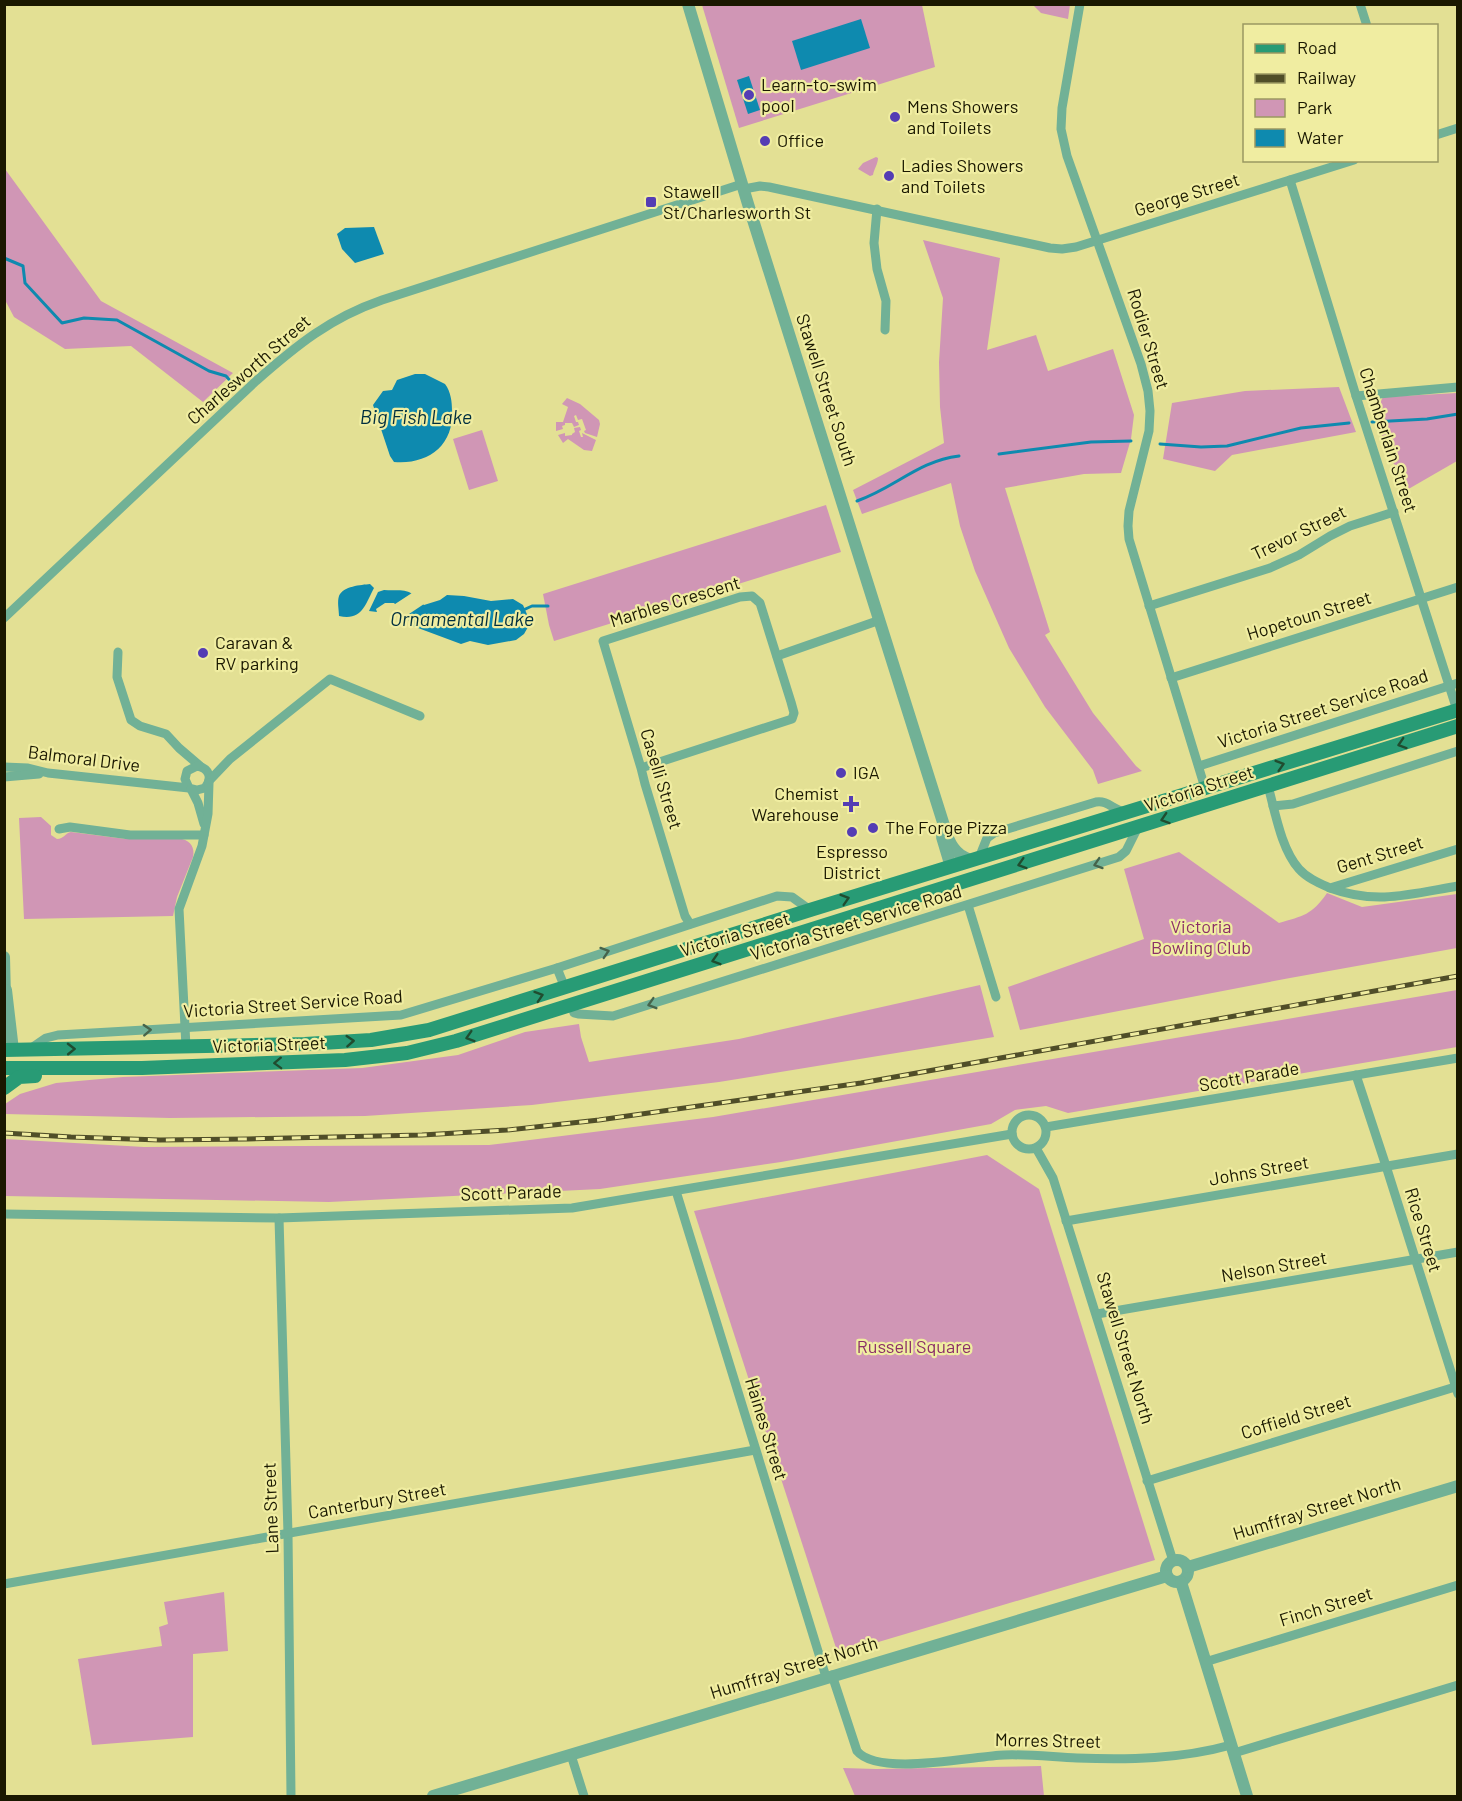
<svg xmlns="http://www.w3.org/2000/svg" width="1462" height="1801" viewBox="0 0 1462 1801" font-family="Barlow,sans-serif">
<style>
.green{fill:#d096b5}
.water{fill:#0e8aaf}
.pier{fill:#e3e094}
.lines{fill:none;stroke-linecap:round;stroke-linejoin:round}
.stream{stroke:#0e8aaf;stroke-width:3}
.minor{stroke:#71b196;stroke-width:9}
.tertiary{stroke:#71b196;stroke-width:12}
.secondary{stroke:#289b75;stroke-width:14}
.rail-casing{stroke:#504e28;stroke-width:5}
.rail{stroke:#f0eda1;stroke-width:3;stroke-dasharray:9;stroke-linecap:butt}
.oneway{stroke:#204c2f}
.oneway2{stroke:#46644b}
.poi-dot{fill:#543db4;stroke:#f0eda1;stroke-width:2}
.labels{text-anchor:middle;stroke-width:4.5;stroke-linejoin:round;paint-order:stroke}
.poi-label{font-size:18px;fill:#1a1800;stroke:#f0eda1;text-anchor:start}
.street-label{font-size:18px;fill:#1a1800;stroke:#f0eda1}
.park-label{font-size:18px;fill:#8b2f68;stroke:#f0eda1}
.water-label{font-size:20px;font-style:italic;fill:#002f3f;stroke:#f0eda1}
</style>
<rect width="100%" height="100%" fill="#e3e094"/>
<g class="green">
<polygon points="702,5 922,5 935,67 739,128"/>
<polygon points="1033,5 1070,5 1068,19 1041,13"/>
<path d="M876,157L878,158C878,164 874,169 873,175L870,176L858,169L863,163Z"/>
<polygon points="5,169 101,301 233,373 203,402 131,346 65,349 14,317 5,300"/>
<polygon points="923,240 1000,258 987,350 1036,335 1048,371 1113,349 1134,415 1131,439 1121,473 1084,474 1005,488 1050,632 1045,635 1093,713 1136,766 1142,771 1098,784 1093,770 1045,707 1009,648 975,571 960,526 951,483 862,514 853,490 944,443 940,407 939,362 943,298"/>
<polygon points="1339,387 1356,432 1232,455 1215,471 1163,459 1172,403 1245,391"/>
<polygon points="1457,393 1457,461 1405,491 1374,416 1383,397"/>
<polygon points="567,398 580,404 599,420 600,424 597,437 585,433 584,431 586,430 582,419 578,420 576,415 574,416 576,422 578,422 579,425 574,427 572,423 565,423 565,425 562,426 563,429 556,431 556,422 563,422 568,407 562,404"/>
<polygon points="580,427 581,430 579,431 581,437 583,437 582,433 596,440 592,451 584,450 568,439 563,443 558,435 565,433 565,436 572,435 572,434 575,432 574,428"/>
<polygon points="482,430 498,481 469,490 453,439"/>
<polygon points="826,505 841,552 554,641 549,625 543,594"/>
<path d="M41,817L51,826V835L57,839C64,839 65,833 71,832L126,839H182C191,841 195,848 193,857L177,897L173,916L24,919L19,818Z"/>
<path d="M1179,852L1279,923C1303,916 1312,915 1327,893L1362,907L1457,894V948L1290,978L1020,1030L1008,987L1144,939L1124,869Z"/>
<polygon points="980,985 994,1037 719,1082 532,1105 365,1116 170,1118 5,1114 5,1104 20,1094 56,1083 123,1077 362,1068 458,1055 525,1032 579,1024 581,1037 589,1062 739,1039"/>
<polygon points="1457,990 1457,1047 1068,1113 1046,1106 1015,1110 991,1124 781,1162 600,1189 329,1202 5,1196 5,1139 144,1147 489,1145 713,1117"/>
<polygon points="987,1155 1039,1189 1155,1560 838,1654 694,1211"/>
<polygon points="224,1592 228,1651 193,1654 193,1737 92,1745 78,1659 162,1646 159,1627 168,1624 164,1602"/>
<polygon points="1041,1766 1044,1796 855,1796 843,1768 876,1769"/>
</g>
<g class="water">
<polygon points="861,19 870,48 801,70 792,41"/>
<polygon points="749,76 760,110 748,114 737,80"/>
<polygon points="374,227 384,254 355,263 342,249 337,234 345,228"/>
<path d="M415,374H425L445,384C451,392 452,402 452,411C454,446 427,465 394,462L390,456L373,405L383,391L392,390L397,380Z"/>
<path d="M370,584L374,588C365,605 362,621 339,616C339,610 337,602 339,596C343,586 361,585 370,584Z"/>
<path d="M384,590C407,591 407,587 424,605L440,600L447,595L464,596L491,601L513,599L523,605L529,619L528,627L524,634L516,640L488,645L470,641L461,644L410,625L408,618L394,603H385L376,609L377,612L369,611L378,592Z"/>
</g>
<polygon class="pier" points="415,591 425,602 427,602 403,618 392,606"/>
<g class="lines">
<g class="stream">
<polyline points="4,258 23,266 25,283 62,323 84,318 117,320 209,371 226,376 233,384 237,385"/>
<polyline points="1372,422 1427,419 1458,414"/>
<polyline points="1160,444 1201,447 1227,446 1301,428 1349,423"/>
<polyline points="999,454 1091,442 1131,441"/>
<path d="M857,501C895,488 918,461 959,456"/>
<polyline points="521,611 532,606 548,606"/>
</g>
<g class="minor">
<polyline points="1080,4 1062,108 1061,129 1067,156 1141,364 1148,391 1150,411 1149,431 1129,511 1128,526 1129,539 1205,788"/>
<polyline points="1360,4 1367,26"/>
<polyline points="1436,135 1458,128"/>
<polyline points="1290,180 1357,399 1457,710"/>
<polyline points="744,189 760,186 769,187 1050,248 1062,249 1076,247 1354,160"/>
<polyline points="877,209 874,243 877,269 886,301 885,330"/>
<polyline points="1356,396 1458,387"/>
<polyline points="1149,606 1270,568 1299,555 1330,536 1350,526 1394,512"/>
<path d="M4,618L256,381C297,345 330,318 382,300L742,184"/>
<polyline points="118,652 117,677 131,720 140,726 166,734 179,748 200,766"/>
<polyline points="777,656 880,620"/>
<polyline points="1171,678 1458,587"/>
<polyline points="1199,766 1458,683"/>
<path d="M4,767L28,768L48,773L189,788L197,790L205,788C213,778 209,768 197,766L187,771L185,779L189,788"/>
<polyline points="641,768 792,719 794,713 791,702 760,603 752,596 740,597 603,641 641,768 645,784 685,916 690,924"/>
<polyline points="4,777 39,774"/>
<polyline points="209,781 230,759 330,679 420,716"/>
<path d="M1268,786C1275,811 1281,849 1299,869C1307,878 1319,883 1330,888L1458,849"/>
<polyline points="191,789 198,803 204,824"/>
<polyline points="1273,806 1293,804 1458,751"/>
<polyline points="59,829 70,827 130,835 204,835"/>
<path d="M979,858L987,838L994,833L1096,802C1108,800 1113,810 1125,812"/>
<path d="M1330,888C1376,905 1411,894 1458,886"/>
<polyline points="968,905 996,997"/>
<polyline points="557,968 565,988"/>
<polyline points="572,1006 574,1013 578,1014 613,1016 1119,857 1126,851 1138,827"/>
<polyline points="186,1047 179,909 202,846 208,814 209,783"/>
<polyline points="30,1049 46,1038 58,1035 401,1015 557,968 777,896 792,897 810,910"/>
<polyline points="1356,1075 1386,1166 1458,1394"/>
<circle cx="1029" cy="1132" r="17"/>
<polyline points="1046,1127 1458,1058"/>
<polyline points="1036,1148 1053,1178 1173,1561"/>
<polyline points="676,1191 826,1677"/>
<polyline points="4,1214 279,1218 572,1208 1012,1134"/>
<polyline points="279,1218 288,1534 291,1796"/>
<polyline points="1066,1221 1458,1154"/>
<polyline points="1097,1314 1458,1252"/>
<polyline points="1147,1481 1455,1387"/>
<polyline points="4,1584 755,1450"/>
<polyline points="1205,1662 1458,1585"/>
<path d="M832,1675L857,1751C878,1777 973,1756 1004,1755C1028,1754 1053,1757 1077,1758C1129,1760 1181,1759 1231,1745"/>
<polyline points="1234,1753 1458,1685"/>
<polyline points="571,1755 584,1796"/>
</g>
<g class="tertiary">
<path d="M688,4L748,204L947,835C951,847 959,857 972,860"/>
<polyline points="942,837 951,867"/>
<polyline points="4,957 5,997"/>
<polyline points="6,990 13,1050"/>
<circle cx="1177" cy="1571" r="11"/>
<polyline points="1188,1567 1458,1486"/>
<polyline points="1181,1582 1247,1796"/>
<polyline points="433,1796 1167,1576"/>
</g>
<g class="secondary">
<polyline points="4,1050 305,1044 371,1040 429,1030 810,910 1458,710"/>
<polyline points="4,1068 142,1068 345,1060 407,1053 456,1041 1458,726"/>
<polyline points="4,1088 19,1077 35,1076"/>
</g>
<defs>
<polyline id="rail" points="4,1133 71,1137 160,1140 248,1139 422,1135 507,1130 599,1120 861,1083 1458,976"/>
</defs>
<use href="#rail" class="rail-casing"/>
<use href="#rail" class="rail"/>
</g>
<defs><path id="oneway-chevron" d="M-2-3.5L2.5 0L-2 3.5" fill="none" stroke-width="1.6" stroke-linecap="round" stroke-linejoin="round" transform="scale(1.5)"/></defs>
<g class="oneway">
<use href="#oneway-chevron" transform="translate(1402 744) rotate(162)"/>
<use href="#oneway-chevron" transform="translate(1280 765) rotate(-17)"/>
<use href="#oneway-chevron" transform="translate(1165 819) rotate(162)"/>
<use href="#oneway-chevron" transform="translate(1022 864) rotate(163)"/>
<use href="#oneway-chevron" transform="translate(845 899) rotate(-17)"/>
<use href="#oneway-chevron" transform="translate(716 960) rotate(163)"/>
<use href="#oneway-chevron" transform="translate(539 996) rotate(-18)"/>
<use href="#oneway-chevron" transform="translate(470 1037) rotate(163)"/>
<use href="#oneway-chevron" transform="translate(350 1041) rotate(-4)"/>
<use href="#oneway-chevron" transform="translate(71 1049) rotate(-1)"/>
<use href="#oneway-chevron" transform="translate(278 1063) rotate(178)"/>
</g>
<g class="oneway2">
<use href="#oneway-chevron" transform="translate(1098 864) rotate(162)"/>
<use href="#oneway-chevron" transform="translate(605 952) rotate(-18)"/>
<use href="#oneway-chevron" transform="translate(652 1004) rotate(163)"/>
<use href="#oneway-chevron" transform="translate(147 1030) rotate(-3)"/>
</g>
<g class="poi-dot">
<circle cx="749" cy="95" r="6"/>
<circle cx="895" cy="117" r="6"/>
<circle cx="765" cy="141" r="6"/>
<circle cx="889" cy="176" r="6"/>
<rect x="645" y="196" width="12" height="12" rx="3"/>
<circle cx="203" cy="653" r="6"/>
<circle cx="841" cy="773" r="6"/>
<path d="M848 795h6v6h6v6h-6v6h-6v-6h-6v-6h6z"/>
<circle cx="873" cy="828" r="6"/>
<circle cx="852" cy="832" r="6"/>
</g>
<g class="labels">
<g class="poi-label">
<text x="761" y="91">Learn-to-swim<tspan x="761" dy="21">pool</tspan></text>
<text x="907" y="113">Mens Showers<tspan x="907" dy="21">and Toilets</tspan></text>
<text x="777" y="147">Office</text>
<text x="901" y="172">Ladies Showers<tspan x="901" dy="21">and Toilets</tspan></text>
<text x="663" y="198">Stawell<tspan x="663" dy="21">St/Charlesworth St</tspan></text>
<text x="215" y="649">Caravan &amp;<tspan x="215" dy="21">RV parking</tspan></text>
<text x="853" y="779">IGA</text>
<text x="839" y="800" text-anchor="end">Chemist<tspan x="839" dy="21">Warehouse</tspan></text>
<text x="885" y="834">The Forge Pizza</text>
<text x="852" y="858" text-anchor="middle">Espresso<tspan x="852" dy="21">District</tspan></text>
</g>
<g class="street-label">
<text transform="translate(1187 195) rotate(-17)" y="6">George Street</text>
<text transform="translate(1148 339) rotate(73)" y="6">Rodier Street</text>
<text transform="translate(249 370) rotate(-41)" y="6">Charlesworth Street</text>
<text transform="translate(826 390) rotate(72)" y="6">Stawell Street South</text>
<text transform="translate(1388 440) rotate(72)" y="6">Chamberlain Street</text>
<text transform="translate(1299 533) rotate(-26)" y="6">Trevor Street</text>
<text transform="translate(675 602) rotate(-17)" y="6">Marbles Crescent</text>
<text transform="translate(1309 616) rotate(-17)" y="6">Hopetoun Street</text>
<text transform="translate(1323 709) rotate(-18)" y="6">Victoria Street Service Road</text>
<text transform="translate(84 759) rotate(7)" y="6">Balmoral Drive</text>
<text transform="translate(661 779) rotate(73)" y="6">Caselli Street</text>
<text transform="translate(1199 789) rotate(-18)" y="6">Victoria Street</text>
<text transform="translate(1380 855) rotate(-17)" y="6">Gent Street</text>
<text transform="translate(856 923) rotate(-17)" y="6">Victoria Street Service Road</text>
<text transform="translate(735 935) rotate(-17)" y="6">Victoria Street</text>
<text transform="translate(293 1004) rotate(-4)" y="6">Victoria Street Service Road</text>
<text transform="translate(269 1045) rotate(-2)" y="6">Victoria Street</text>
<text transform="translate(1249 1077) rotate(-10)" y="6">Scott Parade</text>
<text transform="translate(1259 1171) rotate(-10)" y="6">Johns Street</text>
<text transform="translate(511 1193) rotate(-2)" y="6">Scott Parade</text>
<text transform="translate(1423 1230) rotate(73)" y="6">Rice Street</text>
<text transform="translate(1274 1267) rotate(-10)" y="6">Nelson Street</text>
<text transform="translate(1125 1348) rotate(73)" y="6">Stawell Street North</text>
<text transform="translate(1296 1417) rotate(-17)" y="6">Coffield Street</text>
<text transform="translate(766 1429) rotate(73)" y="6">Haines Street</text>
<text transform="translate(377 1501) rotate(-10)" y="6">Canterbury Street</text>
<text transform="translate(271 1508) rotate(-92)" y="6">Lane Street</text>
<text transform="translate(1317 1509) rotate(-17)" y="6">Humffray Street North</text>
<text transform="translate(1326 1607) rotate(-17)" y="6">Finch Street</text>
<text transform="translate(794 1668) rotate(-17)" y="6">Humffray Street North</text>
<text transform="translate(1048 1741) rotate(1)" y="6">Morres Street</text>
</g>
<g class="park-label">
<text x="1201" y="933">Victoria<tspan x="1201" dy="21">Bowling Club</tspan></text>
<text x="914" y="1353">Russell Square</text>
</g>
<g class="water-label">
<text x="416" y="424">Big Fish Lake</text>
<text x="462" y="626">Ornamental Lake</text>
</g>
</g>
<rect width="1462" height="1801" fill="none" stroke="#1a1800" stroke-width="12"/>
<rect x="1243" y="24" width="195" height="138" fill="#f0eda1" stroke="#9a9861" stroke-width="1.5"/>
<rect x="1255" y="44" width="30" height="9" fill="#289b75" stroke="#9a9861" stroke-width="1.5"/>
<text x="1297" y="54" font-size="18" fill="#1a1800">Road</text>
<rect x="1255" y="74" width="30" height="9" fill="#504e28" stroke="#9a9861" stroke-width="1.5"/>
<text x="1297" y="84" font-size="18" fill="#1a1800">Railway</text>
<rect x="1255" y="99" width="30" height="18" fill="#d096b5" stroke="#9a9861" stroke-width="1.5"/>
<text x="1297" y="114" font-size="18" fill="#1a1800">Park</text>
<rect x="1255" y="129" width="30" height="18" fill="#0e8aaf" stroke="#9a9861" stroke-width="1.5"/>
<text x="1297" y="144" font-size="18" fill="#1a1800">Water</text>
</svg>
